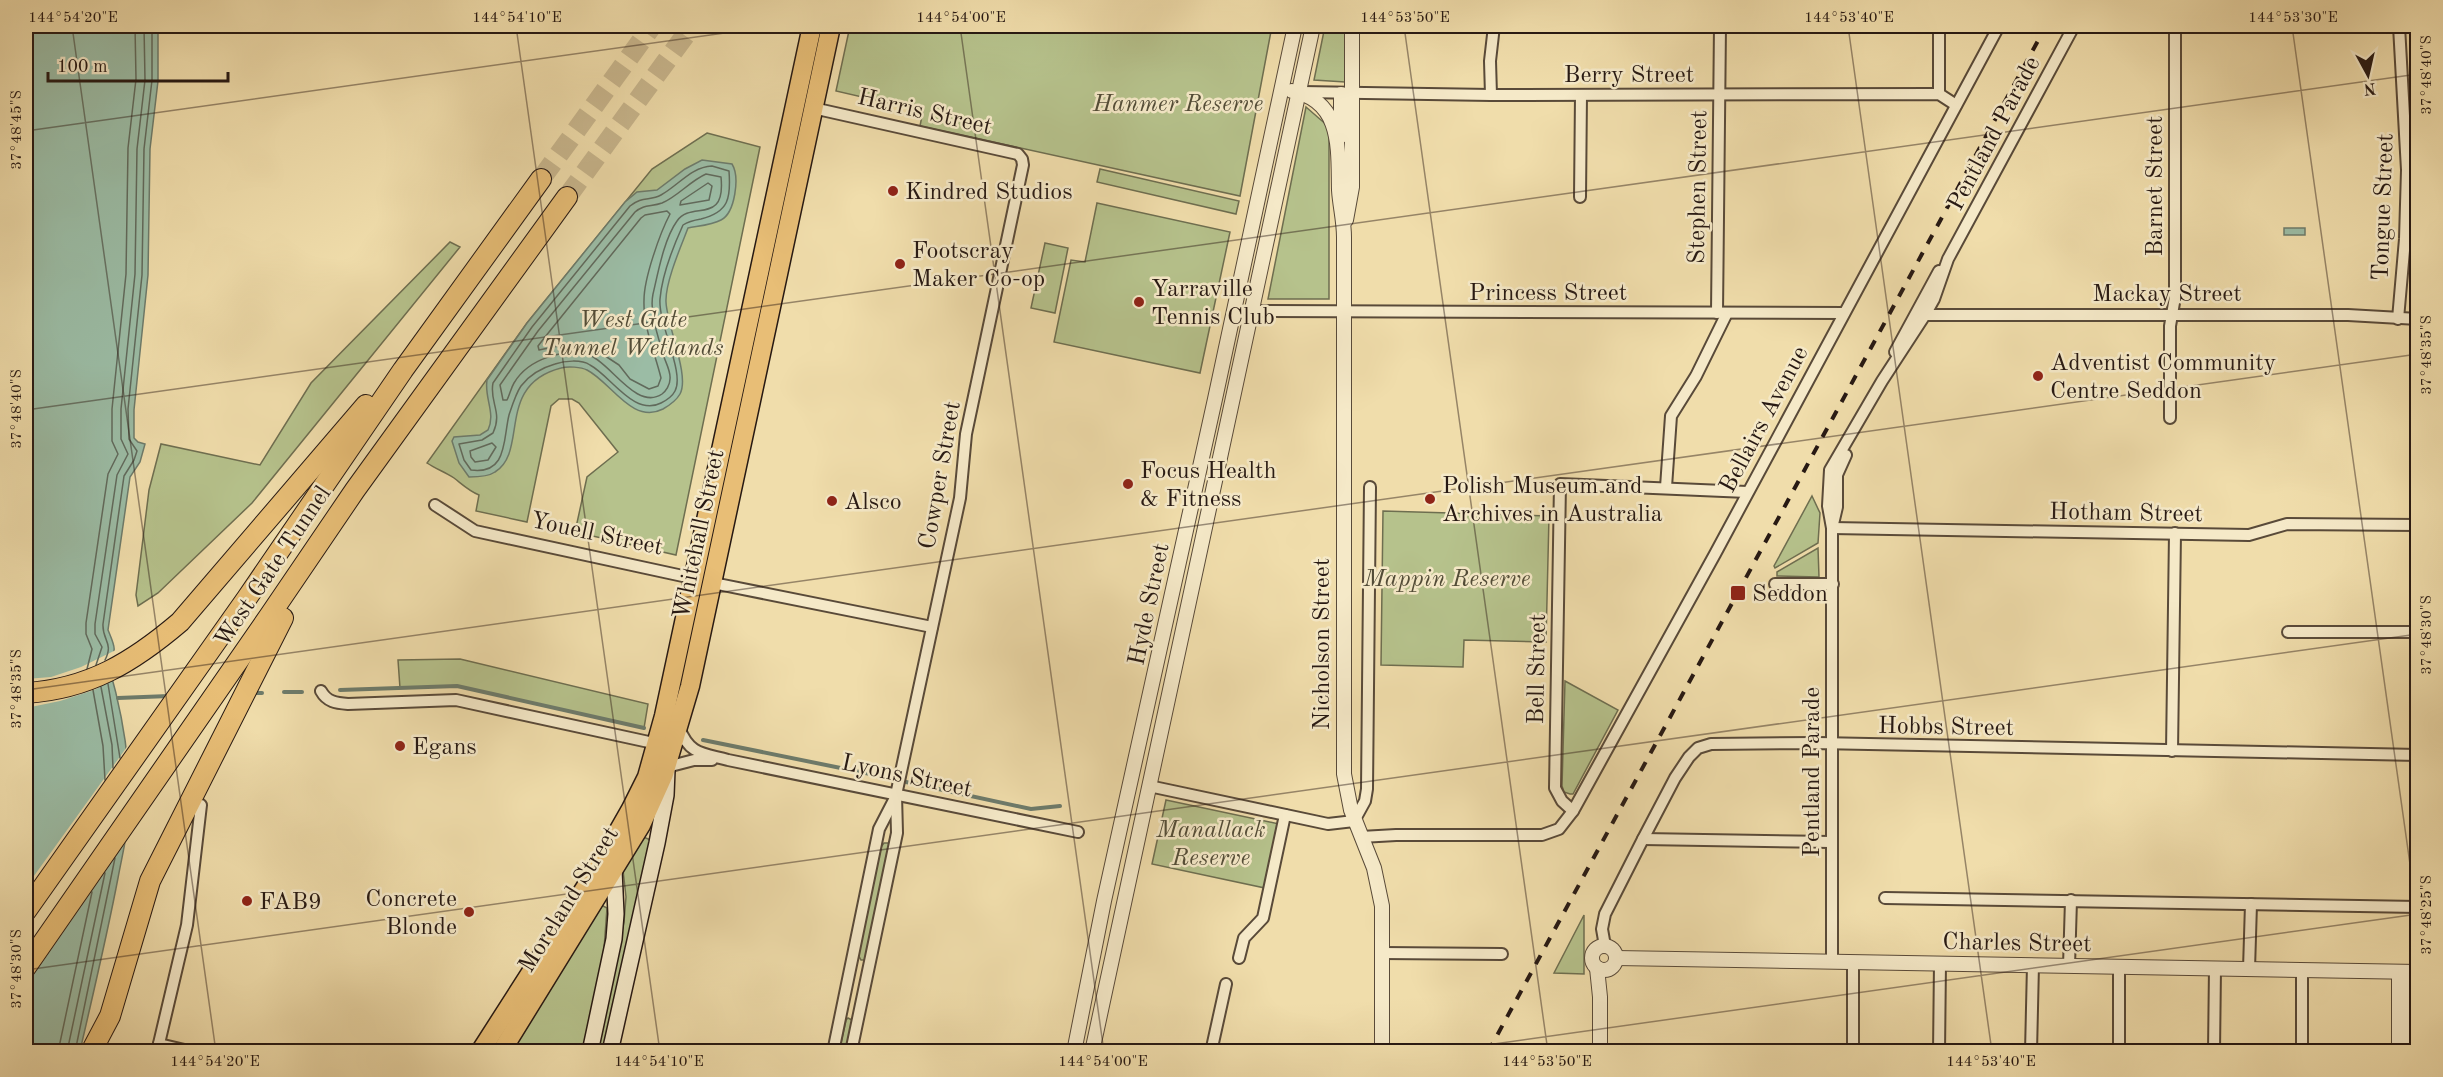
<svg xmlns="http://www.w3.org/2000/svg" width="2443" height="1077" viewBox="0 0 2443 1077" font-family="'Old Standard TT',serif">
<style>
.green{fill:#b6c28c;stroke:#6e6e50;stroke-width:1.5}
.water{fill:#9bbca5;stroke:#6d7b6b;stroke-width:1.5}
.pier{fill:#f0ddab}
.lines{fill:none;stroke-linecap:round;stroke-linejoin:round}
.shore{stroke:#616a5c;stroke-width:1.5}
.stream{stroke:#6d7b6b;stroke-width:4}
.motorway-tunnel{stroke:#c8b68d;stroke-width:20;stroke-dasharray:20 10;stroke-linecap:butt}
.minor-casing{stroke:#594a39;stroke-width:14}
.tertiary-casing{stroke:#594a39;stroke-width:16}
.secondary-casing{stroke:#271913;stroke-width:18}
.primary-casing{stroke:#271913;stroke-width:21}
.motorway-casing{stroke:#271913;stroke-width:22}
.minor{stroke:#f5e9c8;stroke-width:10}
.tertiary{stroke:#f5e9c8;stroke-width:14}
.secondary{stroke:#f5e9c8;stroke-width:15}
.primary{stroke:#e8be76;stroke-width:18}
.motorway{stroke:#e8be76;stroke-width:20}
.rail{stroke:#271913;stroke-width:4;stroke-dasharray:10 10;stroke-linecap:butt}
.ticks{fill:none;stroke:#271913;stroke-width:1.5;stroke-opacity:0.45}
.poi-dot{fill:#8f2418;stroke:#f5e9c8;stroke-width:2}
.labels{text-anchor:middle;stroke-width:5;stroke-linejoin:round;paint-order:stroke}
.street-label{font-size:24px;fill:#271913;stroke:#f5e9c8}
.park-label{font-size:24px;font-style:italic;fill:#524c37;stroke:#f5e9c8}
.poi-label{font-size:24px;fill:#271913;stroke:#f5e9c8;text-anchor:start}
.neatline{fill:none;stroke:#271913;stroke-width:2}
.ticks-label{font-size:15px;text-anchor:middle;fill:#271913}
</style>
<rect width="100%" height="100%" fill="#f0ddab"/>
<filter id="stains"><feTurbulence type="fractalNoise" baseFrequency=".00333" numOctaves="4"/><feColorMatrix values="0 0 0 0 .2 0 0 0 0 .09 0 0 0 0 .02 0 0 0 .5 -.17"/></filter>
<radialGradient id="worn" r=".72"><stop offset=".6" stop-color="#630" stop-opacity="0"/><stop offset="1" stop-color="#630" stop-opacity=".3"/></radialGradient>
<g class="green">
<polygon points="850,26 1272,26 1240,196 920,126 923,111 836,91"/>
<polygon points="1325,26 1346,26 1345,82 1314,80"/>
<polygon points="1306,107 1329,127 1329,299 1268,299"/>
<path d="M707,133L760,147L676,555L575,532L587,477L618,452L579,403L572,399H559L551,406L527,522L476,511L479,495C469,491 463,485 454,478C445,472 436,469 427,463L527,323L652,169Z"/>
<polygon points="1100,169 1239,201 1236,214 1097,182"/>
<polygon points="1097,203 1230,232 1200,373 1054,342 1071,260 1085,262"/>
<polygon points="450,242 460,247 252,503 158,593 138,606 136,595 149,490 161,444 260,465 311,383"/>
<polygon points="1045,243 1068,248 1055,313 1031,308"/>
<polygon points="1812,496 1820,513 1818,543 1775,568 1774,566"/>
<polygon points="1383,511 1549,516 1546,642 1464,640 1463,667 1381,665"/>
<polygon points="1818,548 1819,577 1777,576 1777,572"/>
<polygon points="460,659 648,704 644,728 457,686 400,688 398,660"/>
<polygon points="1565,681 1618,710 1573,794 1570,794 1564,792 1562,786"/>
<polygon points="1166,800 1279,824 1265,888 1152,864"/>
<polygon points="643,837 651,840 604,1051 596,1052 624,922 626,897 623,870"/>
<polygon points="884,843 888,843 890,847 865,960 861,960 858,955 881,847"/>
<polygon points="601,905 607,908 604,949 583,1051 509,1052"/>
<polygon points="1584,915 1584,974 1554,973"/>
<polygon points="848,1018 854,1021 847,1051 839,1052 846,1020"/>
</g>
<g class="water">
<path d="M26,26H157L158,28V81L150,149L148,275L134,410V438L138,442L145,444L140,462L130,477L108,630C115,647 117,648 109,667C122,712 131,763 129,811C128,833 122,856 118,878C107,936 93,994 80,1051H26Z"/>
<path d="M702,160L732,164C740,177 735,213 721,220C712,225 698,226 688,228C681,246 665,283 666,302C667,326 690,376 680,394C676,401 670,405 663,409C632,425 611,382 587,370C581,367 568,366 561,368C495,385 529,451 495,472C488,477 477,477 469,477L459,463L452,441L454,437L480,435L488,430C496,413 484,398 487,380L527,323L625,202L637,192L657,190L685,169Z"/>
<rect x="2284" y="228" width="21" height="7"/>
</g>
<g class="pier">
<polygon points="118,649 112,667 116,679 94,690 60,701 26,708 26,679 51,677 81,667"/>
<polygon points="129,744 132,811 128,839 26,986 26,887"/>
</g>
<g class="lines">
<g class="shore">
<path d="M712,166L729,171C731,198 729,212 701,219C695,220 689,221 683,225C673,247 662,274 660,299C658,324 685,373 675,391C672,397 667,400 661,403C634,417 611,376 590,365C581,359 564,361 555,364C541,368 530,374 521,386C516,393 512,406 509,415C503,439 508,475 471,470L464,460L459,444L482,440L493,433C503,412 489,402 493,383L532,327L630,206C642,196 650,201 661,195C679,185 691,167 712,166Z"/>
<path d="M706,174L721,177C726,226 691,200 677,221C664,239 658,273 653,294C649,313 659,339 664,357C666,363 671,372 670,379C670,385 666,391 662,394C637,411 611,364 591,356C565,347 528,359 514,383C511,388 510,394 507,400H503L500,385L538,331L635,212C644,204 651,207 662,203C677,197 690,181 706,174Z"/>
<polygon points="708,183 712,186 709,200 680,205 681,201"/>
<path d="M667,211L670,214C660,233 644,278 644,300C643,327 655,353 661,378L658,386L649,389L630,379L619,365L593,348L563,345L539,350L538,346L545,337L641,218L645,215Z"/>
<polygon points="492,443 496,447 488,460 475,462 471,457 470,451"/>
<path d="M105,660C114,643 102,640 103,624L124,476L134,460L137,451L129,439L128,409L142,275L144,149L152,80V26"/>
<polyline points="96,665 102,647 95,634 95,624 117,475 128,454 121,439 121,409 135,274 137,149 145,80 144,26"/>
<polyline points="87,669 92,649 86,634 86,623 108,474 118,454 112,441 112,409 126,274 128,148 136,79 135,26"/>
<polyline points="108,684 120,758"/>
<polyline points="101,687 112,745 113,768"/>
<polyline points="93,690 103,746 105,780"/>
<polyline points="58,1052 92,892"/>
<polyline points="67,1052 105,873"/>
<polyline points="75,1052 115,858"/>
</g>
<g class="stream">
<polyline points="340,690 457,686 644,728"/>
<polyline points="284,692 302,692"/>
<polyline points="251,693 262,693"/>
<polyline points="118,698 169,696"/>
<polyline points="703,740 885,777"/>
<polyline points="906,782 1031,809 1060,806"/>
</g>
<g class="motorway-tunnel">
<polyline points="541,179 652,26"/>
<polyline points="567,197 692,26"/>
</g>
<defs>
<g id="minor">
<polyline points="1302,92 1491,95 1939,94 1956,105"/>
<polyline points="1939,94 1939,26"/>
<polyline points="1491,95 1490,61 1494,26"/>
<polyline points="813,108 1018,154 1022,159 1023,165 966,434 960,498 896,795 897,833 851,1052"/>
<polyline points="1580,197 1581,95"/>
<polyline points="1252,311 1844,313"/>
<polyline points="1717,313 1720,26"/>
<polyline points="1916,315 2348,315 2418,319"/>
<polyline points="2398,319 2405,239 2407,170 2399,26"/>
<polyline points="1895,352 1939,271"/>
<polyline points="2170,418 2170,326 2175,297 2175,26"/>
<polyline points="1666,487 1671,416 1696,376 1727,313"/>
<polyline points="435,505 475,531 692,578"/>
<polyline points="1833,524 1837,507 1837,475 1846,455"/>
<polyline points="1832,528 2249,535 2287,524 2418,525"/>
<polyline points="713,583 932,627"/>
<polyline points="1775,584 1833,584"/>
<polyline points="2288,632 2418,632"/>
<path d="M321,691C327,702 336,703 348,704L456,700L658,744"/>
<path d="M679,728C690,755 702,753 728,760L1078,832"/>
<polyline points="2172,751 2175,533"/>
<polyline points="667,767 694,760 712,760"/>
<polyline points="1149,786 1328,824 1354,821 1365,801 1367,789 1370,487"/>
<polyline points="1573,811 1562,801 1555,788 1560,484 1747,492"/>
<polyline points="1361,837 1396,835 1542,835 1559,829 1573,811 1715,554 1999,26"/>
<polyline points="1643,839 1831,842"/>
<polyline points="1885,898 2418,907"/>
<polyline points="1605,946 1602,929 1605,914 1643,839 1675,778 1689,757 1698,748 1711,744 1818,743 2418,755"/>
<polyline points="1382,953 1502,954"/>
<polyline points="1239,958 1244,938 1263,918 1285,815"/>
<polyline points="1832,961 1832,528 1828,506 1830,470 1882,381 1925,315 1934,299 1948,259 2074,26"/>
<polyline points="2069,966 2071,900"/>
<polyline points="2249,969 2251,904"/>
<polyline points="2302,970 2302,1052"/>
<polyline points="159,1044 193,1052"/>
<polyline points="157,1052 187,925 201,805"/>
<polyline points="833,1052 879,829 895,798"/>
<polyline points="1211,1052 1226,984"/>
<polyline points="1853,1052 1853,962"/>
<polyline points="1939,1052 1940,963"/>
<polyline points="2031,1052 2033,965"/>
<polyline points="2119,1052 2119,966"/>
<polyline points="2214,1052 2215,968"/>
</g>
<g id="tertiary">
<path d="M1292,91C1343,101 1338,150 1339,190C1340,206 1344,221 1344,237V774L1351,810L1374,868L1382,906V1052"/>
<polyline points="1341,136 1341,94"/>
<polyline points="1346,220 1352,187 1352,26"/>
<circle cx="1604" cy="958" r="12"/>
<polyline points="1616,958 2418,972"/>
<polyline points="1597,968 1600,997 1600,1052"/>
<polyline points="2399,972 2399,1052"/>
<polyline points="1074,1052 1104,901 1215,399 1295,26"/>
<polyline points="1092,1052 1313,26"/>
<polyline points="2409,1052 2409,972"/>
</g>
<g id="secondary">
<polyline points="590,1052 614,939 616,914 614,870"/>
<polyline points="610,1052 657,843 666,795 667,770"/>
</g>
<g id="primary">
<polyline points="480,1052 594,874 631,809 647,777 664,716 812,26"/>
<polyline points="501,1052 641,825 664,774 690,686 831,26"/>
</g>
<g id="motorway">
<path d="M26,693C89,689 133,662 180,622L366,405"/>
<polyline points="26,911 247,598 403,370 541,179"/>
<polyline points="26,967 270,615 355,490 567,197"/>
<polyline points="91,1052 110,1016 150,881 283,618"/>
</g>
</defs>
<use href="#minor" class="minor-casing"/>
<use href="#tertiary" class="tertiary-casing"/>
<use href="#secondary" class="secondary-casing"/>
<use href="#primary" class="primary-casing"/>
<use href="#motorway" class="motorway-casing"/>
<use href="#minor" class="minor"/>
<use href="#tertiary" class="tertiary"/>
<use href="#secondary" class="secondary"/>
<use href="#primary" class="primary"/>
<use href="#motorway" class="motorway"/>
<polyline class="rail" points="1488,1052 2046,26"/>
</g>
<path class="ticks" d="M72,26L216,1052M516,26L660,1052M960,26L1104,1052M1404,26L1548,1052M1848,26L1992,1052M2292,26L2418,921M26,131L774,26M26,410L2418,74M26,690L2418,354M26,970L2418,634M1437,1052L2418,914"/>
<g class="poi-dot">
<circle cx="893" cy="191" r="6"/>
<circle cx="900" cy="264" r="6"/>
<circle cx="1139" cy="302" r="6"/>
<circle cx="2038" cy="376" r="6"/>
<circle cx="1128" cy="484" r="6"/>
<circle cx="1430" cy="499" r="6"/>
<circle cx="832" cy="501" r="6"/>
<rect x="1730" y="585" width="16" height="16" rx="3"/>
<circle cx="400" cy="746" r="6"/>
<circle cx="247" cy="901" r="6"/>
<circle cx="469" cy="912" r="6"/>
</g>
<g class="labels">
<g class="street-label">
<text x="1629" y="82">Berry Street</text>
<text transform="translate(925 111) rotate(13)" y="8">Harris Street</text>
<text transform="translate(1993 133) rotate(-62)" y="8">Pentland Parade</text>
<text transform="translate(2154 186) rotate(-90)" y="8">Barnet Street</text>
<text transform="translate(1697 187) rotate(-89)" y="8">Stephen Street</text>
<text transform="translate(2382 207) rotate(-88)" y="8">Tongue Street</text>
<text x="1548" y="300">Princess Street</text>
<text x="2167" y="301">Mackay Street</text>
<text transform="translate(1763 419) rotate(-62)" y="8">Bellairs Avenue</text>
<text transform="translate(939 475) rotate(-80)" y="8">Cowper Street</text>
<text transform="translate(2126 512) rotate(1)" y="8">Hotham Street</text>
<text transform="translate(597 533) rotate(12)" y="8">Youell Street</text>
<text transform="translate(698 534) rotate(-78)" y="8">Whitehall Street</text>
<text transform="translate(272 566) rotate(-56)" y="8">West Gate Tunnel</text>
<text transform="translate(1148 604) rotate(-78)" y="8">Hyde Street</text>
<text transform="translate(1321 644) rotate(-90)" y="8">Nicholson Street</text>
<text transform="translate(1536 669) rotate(-89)" y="8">Bell Street</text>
<text transform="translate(1946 726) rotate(1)" y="8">Hobbs Street</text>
<text transform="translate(1811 772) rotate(-90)" y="8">Pentland Parade</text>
<text transform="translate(907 775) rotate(12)" y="8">Lyons Street</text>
<text transform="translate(568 899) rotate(-58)" y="8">Moreland Street</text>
<text transform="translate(2017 942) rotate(1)" y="8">Charles Street</text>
</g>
<g class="park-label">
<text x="1178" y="111">Hanmer Reserve</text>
<text x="633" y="327">West Gate<tspan x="633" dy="28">Tunnel Wetlands</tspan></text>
<text x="1447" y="586">Mappin Reserve</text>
<text x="1211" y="837">Manallack<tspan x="1211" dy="28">Reserve</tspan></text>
</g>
<g class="poi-label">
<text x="905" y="199">Kindred Studios</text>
<text x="912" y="258">Footscray<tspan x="912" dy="28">Maker Co-op</tspan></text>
<text x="1151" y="296">Yarraville<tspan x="1151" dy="28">Tennis Club</tspan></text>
<text x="2050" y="370">Adventist Community<tspan x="2050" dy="28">Centre Seddon</tspan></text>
<text x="1140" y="478">Focus Health<tspan x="1140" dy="28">&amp; Fitness</tspan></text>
<text x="1442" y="493">Polish Museum and<tspan x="1442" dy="28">Archives in Australia</tspan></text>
<text x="844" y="509">Alsco</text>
<text x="1752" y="601">Seddon</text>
<text x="412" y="754">Egans</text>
<text x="457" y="906" text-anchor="end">Concrete<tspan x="457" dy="28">Blonde</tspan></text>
<text x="259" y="909">FAB9</text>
</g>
</g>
<rect width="2443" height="1077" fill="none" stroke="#f0ddab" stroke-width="66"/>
<g transform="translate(2368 75) rotate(172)" stroke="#f5e9c8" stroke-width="4.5" paint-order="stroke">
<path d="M0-4.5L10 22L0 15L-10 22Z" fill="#271913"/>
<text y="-9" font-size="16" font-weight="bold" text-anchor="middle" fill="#271913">N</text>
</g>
<path d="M48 72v9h180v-9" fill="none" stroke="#271913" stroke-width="3"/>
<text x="57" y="72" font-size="18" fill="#271913" stroke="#f5e9c8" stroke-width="4.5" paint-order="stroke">100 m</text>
<rect x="33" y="33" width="2377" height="1011" class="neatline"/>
<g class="ticks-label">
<text x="73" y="22">144°54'20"E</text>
<text x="517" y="22">144°54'10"E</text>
<text x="961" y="22">144°54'00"E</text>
<text x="1405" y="22">144°53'50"E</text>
<text x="1849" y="22">144°53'40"E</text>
<text x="2293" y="22">144°53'30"E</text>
<text transform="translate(2426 75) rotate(-90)" y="5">37°48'40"S</text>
<text transform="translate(16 130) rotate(-90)" y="5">37°48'45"S</text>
<text transform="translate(2426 355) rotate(-90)" y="5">37°48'35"S</text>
<text transform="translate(16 409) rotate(-90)" y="5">37°48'40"S</text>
<text transform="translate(2426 635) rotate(-90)" y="5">37°48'30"S</text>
<text transform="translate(16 689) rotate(-90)" y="5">37°48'35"S</text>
<text transform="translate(2426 915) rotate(-90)" y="5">37°48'25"S</text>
<text transform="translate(16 969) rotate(-90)" y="5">37°48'30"S</text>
<text x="215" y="1066">144°54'20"E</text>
<text x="659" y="1066">144°54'10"E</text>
<text x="1103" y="1066">144°54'00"E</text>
<text x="1547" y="1066">144°53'50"E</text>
<text x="1991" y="1066">144°53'40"E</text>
</g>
<rect width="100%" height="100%" filter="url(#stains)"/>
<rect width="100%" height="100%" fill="url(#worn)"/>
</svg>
